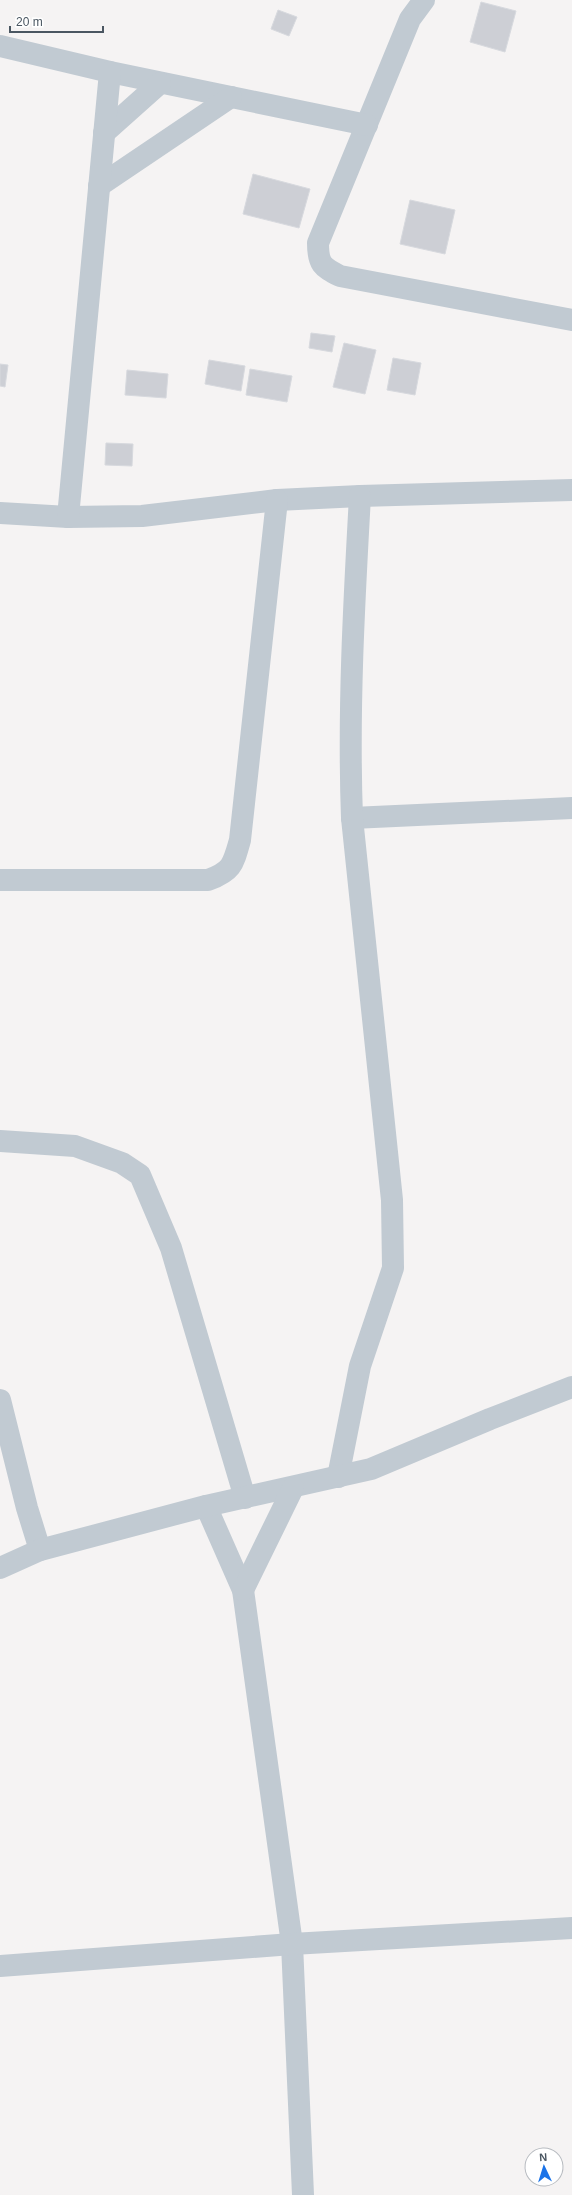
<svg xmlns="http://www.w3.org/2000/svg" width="572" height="2195" viewBox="0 0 572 2195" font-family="Helvetica,sans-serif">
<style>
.building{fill:#cdcfd5;stroke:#d7d9de}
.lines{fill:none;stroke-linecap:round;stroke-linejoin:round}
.minor{stroke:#c1cad2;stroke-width:22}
</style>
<rect width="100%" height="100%" fill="#f5f3f3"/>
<g class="building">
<polygon points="481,2 516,11 505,52 470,42"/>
<polygon points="278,10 297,17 289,36 271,29"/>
<polygon points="253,174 310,189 299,228 243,214"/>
<polygon points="410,200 455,210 445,254 400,244"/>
<polygon points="311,333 335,336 332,352 309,348"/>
<polygon points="344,343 376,350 365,394 333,387"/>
<polygon points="393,358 421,363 415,395 387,390"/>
<polygon points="209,360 245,366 241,391 205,384"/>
<polygon points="0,364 8,365 5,387 0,386"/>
<polygon points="250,369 292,376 287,402 246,395"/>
<polygon points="127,370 168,374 166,398 125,395"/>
<polygon points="106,443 133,444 132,466 105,465"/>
</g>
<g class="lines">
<g class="minor">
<path d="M424,0L410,19L318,243C318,264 322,267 340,276L572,320"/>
<polyline points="0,46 110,72 367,125"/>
<polyline points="104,133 160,83"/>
<polyline points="99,186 231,97"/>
<polyline points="0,513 68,517 142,516 277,500 360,496 572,490"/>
<polyline points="68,517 110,72"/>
<polyline points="352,818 572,808"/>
<path d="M0,880H208C232,871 233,865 240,840L277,500"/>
<polyline points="0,1141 75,1146 122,1163 140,1175 171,1248 245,1498"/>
<polyline points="0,1400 27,1508 40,1550"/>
<path d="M338,1477L360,1366L393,1268L392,1200L352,818C348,711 354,603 360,496"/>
<polyline points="206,1506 243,1590 292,1944 303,2195"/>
<polyline points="0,1568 40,1550 206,1506 371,1469 490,1419 572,1387"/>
<polyline points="243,1590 293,1488"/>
<polyline points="0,1966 292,1944 572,1928"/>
</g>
</g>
<g transform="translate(544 2167) rotate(356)"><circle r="19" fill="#ffffff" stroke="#b7bbc0"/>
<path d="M0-3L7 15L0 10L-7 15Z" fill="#1a73e8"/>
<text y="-6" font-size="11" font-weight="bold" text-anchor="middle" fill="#4a5661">N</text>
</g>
<path d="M10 26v6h93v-6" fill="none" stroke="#4a5661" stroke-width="2"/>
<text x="16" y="26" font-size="12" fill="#4a5661" stroke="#ffffff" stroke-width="3" paint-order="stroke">20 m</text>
</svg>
